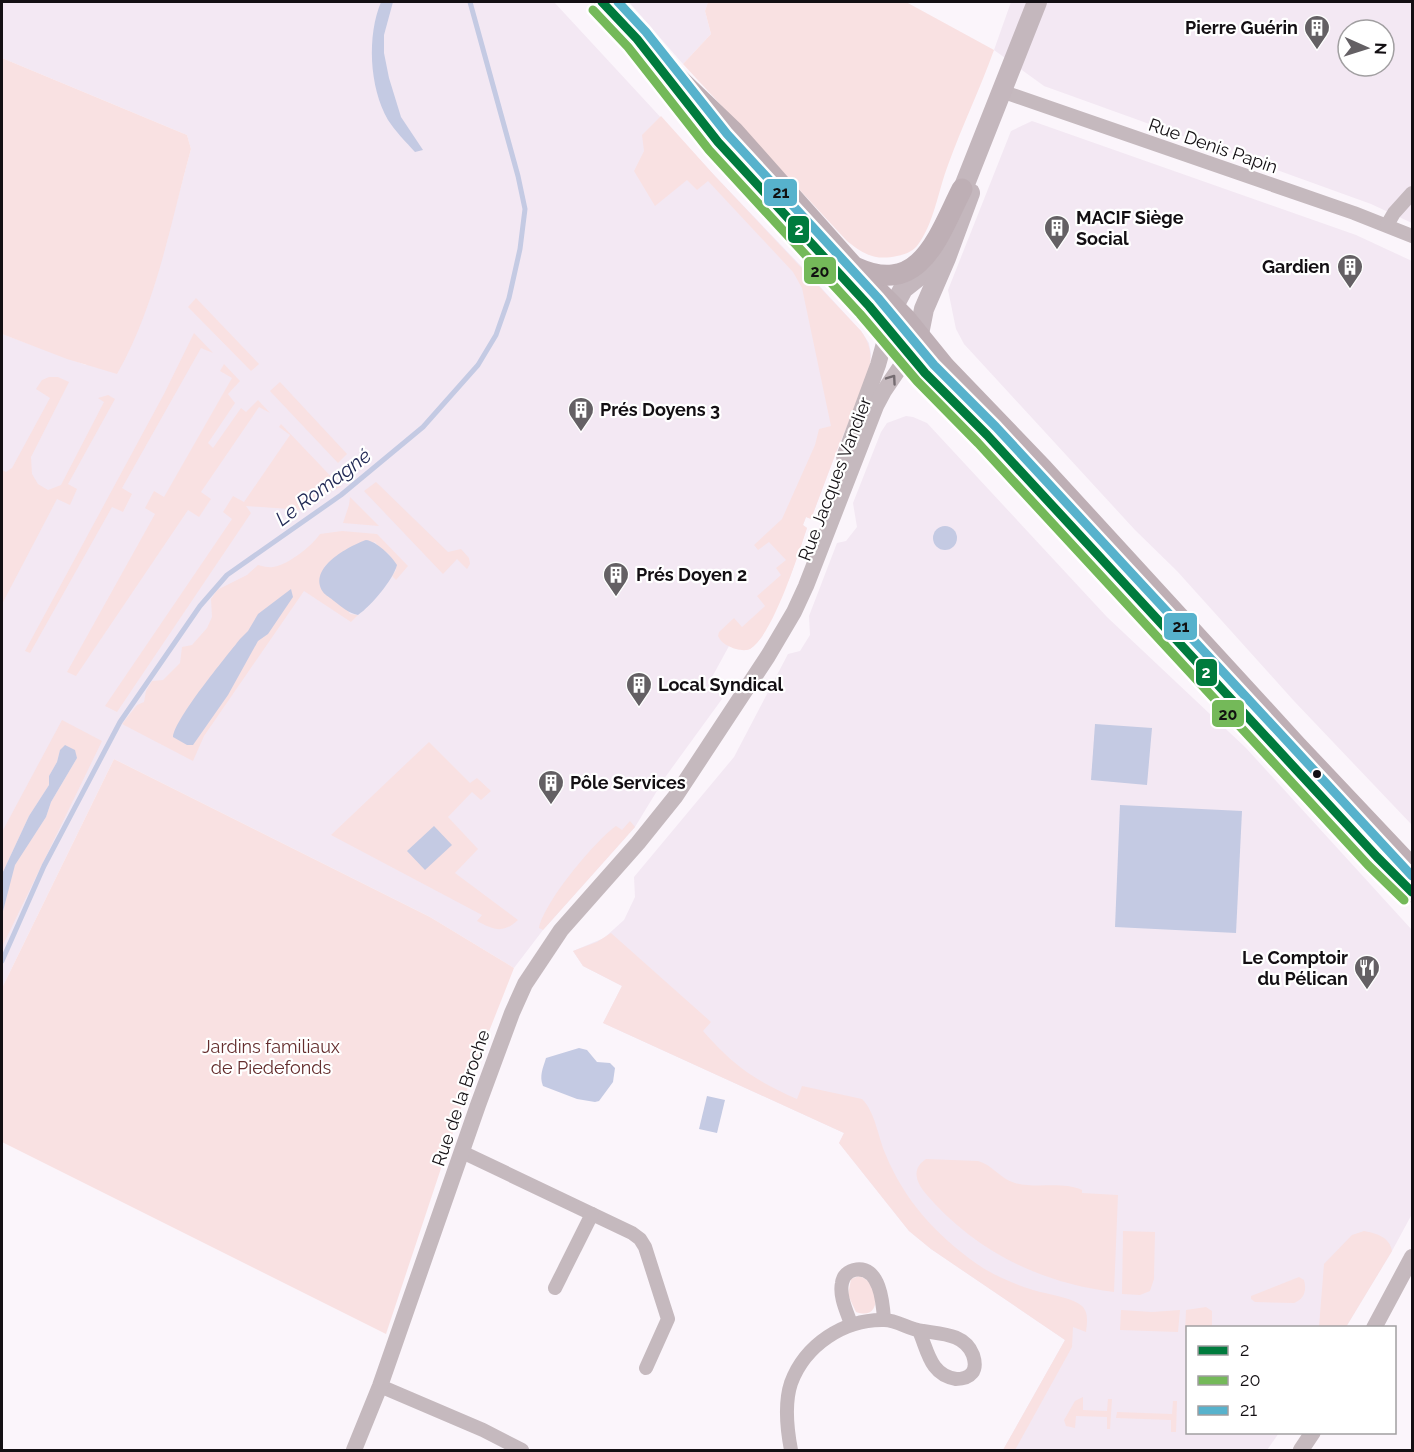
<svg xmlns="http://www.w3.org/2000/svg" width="1414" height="1452" viewBox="0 0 1414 1452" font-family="Raleway,sans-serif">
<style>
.built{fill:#f3e8f3;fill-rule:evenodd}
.green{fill:#f9e1e2}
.water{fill:#c4cae3}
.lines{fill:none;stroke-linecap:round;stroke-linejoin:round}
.stream{stroke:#c4cae3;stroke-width:5}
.minor{stroke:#c5b9be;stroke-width:14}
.tertiary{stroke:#c5b9be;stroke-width:16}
.secondary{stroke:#c4b7bd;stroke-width:20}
.primary{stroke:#beafb5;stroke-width:21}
.bus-1-casing{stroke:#fff;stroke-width:14}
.bus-2-casing{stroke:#fff;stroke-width:14}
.bus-3-casing{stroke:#fff;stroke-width:14}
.bus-1{stroke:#007b3d;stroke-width:9}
.bus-2{stroke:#74b959;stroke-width:9}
.bus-3{stroke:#57b2cc;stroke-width:9}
.oneway{stroke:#756c71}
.bus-dot{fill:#130f13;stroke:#fff;stroke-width:2}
.labels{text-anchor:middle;stroke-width:4.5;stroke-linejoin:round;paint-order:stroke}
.poi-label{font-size:18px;font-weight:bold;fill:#130f13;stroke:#fff;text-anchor:start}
.street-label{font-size:18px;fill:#130f13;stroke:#fff}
.park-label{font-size:18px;fill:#642d2d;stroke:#fff}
.water-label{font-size:20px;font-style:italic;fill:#212955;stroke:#fff}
.line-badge{stroke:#fff;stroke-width:2}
.badge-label{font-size:16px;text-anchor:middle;font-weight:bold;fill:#fff}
.pale-badge-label{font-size:16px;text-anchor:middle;font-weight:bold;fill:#111}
</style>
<rect width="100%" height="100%" fill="#fbf5fb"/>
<g class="built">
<polygon points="2,2 554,2 714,175 802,267 861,331 869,343 871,354 868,375 837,450 811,519 806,517 803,525 807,528 790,577 762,637 750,649 745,650 729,646 711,679 722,699 666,776 635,827 543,930 514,968 430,917 114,759 2,988 2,334 86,365 154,286 191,149 187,135 2,58"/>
<polygon points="629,2 708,2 705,11 711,34 683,64"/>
<path d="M1011,2H1412V223L1371,204L1044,86L994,50ZM1348,30H1384V66H1348Z"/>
<polygon points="1032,121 1356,235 1412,261 1412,825 1294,701 1177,571 1135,530 964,344 956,329 948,290 1011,131"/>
<polygon points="906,416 913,417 927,423 1107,617 1246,748 1412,930 1412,1214 1392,1251 1346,1327 1188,1328 1188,1432 1279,1433 1267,1450 1003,1450 1065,1340 931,1249 909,1231 839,1143 844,1133 603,1023 622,986 583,966 573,951 604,938 624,920 635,897 634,877 734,757 788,654 800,651 810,635 809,616 837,543 846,541 857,527 853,503 881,432 887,423"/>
</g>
<g class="green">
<path d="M708,2H906L994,50C980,89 962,126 948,165C938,191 934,224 917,246C912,252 903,255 897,256C875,261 863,254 847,241L683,64L711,34L705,11Z"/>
<path d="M2,58L187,135L191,149C170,225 156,306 117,374L67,359L2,334Z"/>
<path d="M661,116L714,175L861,331C872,346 872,359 868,375L837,450L811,519L806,517L803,525L807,528C798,555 773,635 750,649C746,651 740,650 736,649C729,647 721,643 718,636L719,632L734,618L742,627L765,606L757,596L781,575L776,568L786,560L769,542L758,550L754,545L782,519L815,445L819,429L831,426L802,288L793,272L708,181L697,190L687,180L655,206L634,171L644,151L642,135Z"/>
<polygon points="196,298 259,364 251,371 188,307"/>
<polygon points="194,333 213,353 201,348 122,488 132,494 123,512 112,507 30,653 25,651 164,394"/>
<polygon points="224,364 240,381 228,394 235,403 208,443 213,448 241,408 246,412 258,400 270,413 259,407 201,492 211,499 199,517 188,510 76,676 67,672 155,514 145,508 154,491 164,497 232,378 220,371"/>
<polygon points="49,377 58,377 69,382 31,457 32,474 38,484 48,490 61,485 104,402 98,398 108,395 115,399 68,484 77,489 70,505 57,499 2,604 2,470 6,472 12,468 50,398 36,389 42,380"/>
<polygon points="280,382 347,454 338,463 270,391"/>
<polygon points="281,424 341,487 310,499 303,510 246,506 251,513 117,712 105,706 232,519 223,512 233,496 244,502 290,435 279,427"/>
<polygon points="376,482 448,552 461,549 469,558 470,564 467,569 457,559 443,574 364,491"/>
<polygon points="350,497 379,526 343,523 349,505"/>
<path d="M342,531L377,534L408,566L396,580L392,576L396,570L389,554L381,550L375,542L333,559L324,567L350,614L358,615L351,622L304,591L204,736L193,761L122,724L137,705L144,702L146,691L152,681L163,680L180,663L182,647L192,645L207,628L212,617L211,599L217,590L247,575L258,565C262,566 269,568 273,567C288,565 312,546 320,534Z"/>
<polygon points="62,720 102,741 2,947 2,915 14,865 46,817 51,802 77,758 60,750 57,762 49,776 49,785 29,816 2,874 2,832"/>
<path d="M429,742L470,783L477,778L491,791L481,800L472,792L448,817L478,849L455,873L518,920C503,934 494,930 477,921L482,915L331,835Z"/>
<polygon points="114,759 430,917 514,968 473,1072 386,1334 2,1142 2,988"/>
<path d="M630,821L635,827L543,930L539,928C545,901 594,842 616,826L622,830Z"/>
<path d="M611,933L711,1022L703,1031C734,1066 754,1080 797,1099L802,1086L862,1099C875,1112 878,1136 885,1153C904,1200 936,1235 977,1264C993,1275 1012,1283 1030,1289C1044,1294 1072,1297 1082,1306C1089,1313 1087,1323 1086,1332L1073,1327L1072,1347L1015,1450H1003L1065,1340L931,1249L909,1231L839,1143L844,1133L603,1023L622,986L583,966L573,951L597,942Z"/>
<path d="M926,1159L978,1161C993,1165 1000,1179 1015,1183C1037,1189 1062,1181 1082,1190V1193L1118,1195L1114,1292C1040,1283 975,1251 926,1194C916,1182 911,1169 926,1159Z"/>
<polygon points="1123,1231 1155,1232 1154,1279 1150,1291 1140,1295 1122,1294"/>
<path d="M1364,1231C1377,1233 1390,1238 1392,1251L1346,1327H1319L1324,1264L1352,1235Z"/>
<path d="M859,1276C879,1281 884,1322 856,1312L848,1295L851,1279Z"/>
<path d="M1299,1277L1304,1280C1307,1291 1304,1299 1294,1303L1255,1302L1251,1299V1296Z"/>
<polygon points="1206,1307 1212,1311 1212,1327 1188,1328 1187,1332 1185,1332 1186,1310"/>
<polygon points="1121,1310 1152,1312 1180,1310 1178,1332 1120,1330"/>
<polygon points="1083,1397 1083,1410 1107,1411 1108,1399 1112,1399 1110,1429 1107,1429 1107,1417 1076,1416 1075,1428 1066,1426 1064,1420 1075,1401"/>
<polygon points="1173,1401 1177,1401 1176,1432 1171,1432 1171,1420 1116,1418 1117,1412 1172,1414"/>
</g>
<g class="water">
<path d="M381,2H393L384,35V53L389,78L401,117L423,150L415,152C406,142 395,131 388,120C369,87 367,35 381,2Z"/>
<circle cx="945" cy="538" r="12"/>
<path d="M366,540C376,541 392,556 397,565C393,580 371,606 358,615C348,613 342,607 334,601C331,598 325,595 323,592C307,568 349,546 366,540Z"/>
<path d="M291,589L293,597L268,634L258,641L228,695L193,745H187L173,737C175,718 226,657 240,639L248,631L258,614Z"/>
<polygon points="1095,724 1152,728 1147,785 1091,780"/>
<polygon points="65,745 75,750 77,758 51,802 46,817 15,865 2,915 2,874 29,816 49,785 49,776 57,762 60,750"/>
<polygon points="1120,805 1242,811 1236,933 1115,927"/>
<polygon points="434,826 452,845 425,870 407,851"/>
<path d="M579,1048L587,1050L597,1062L610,1063L615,1068L613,1082L599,1101L595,1102L577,1099L543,1086C539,1076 543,1068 546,1058Z"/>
<polygon points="707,1096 725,1100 717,1133 699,1129"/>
</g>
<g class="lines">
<polyline class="stream" points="2,961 44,866 120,722 200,606 227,575 341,495 423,427 478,365 496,335 509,298 520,249 525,209 518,176 470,2"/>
<g class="minor">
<polyline points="1001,91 1354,213 1412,236"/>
<polyline points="1387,225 1394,213 1412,193"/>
<polyline points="462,1152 632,1233 640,1239 645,1247 668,1319 646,1368"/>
<polyline points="555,1288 592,1214"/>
<path d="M851,1324C847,1312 839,1296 842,1283C843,1276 847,1272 854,1270C880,1264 883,1303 884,1320"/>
<polyline points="380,1386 483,1430 522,1450"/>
<path d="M791,1450C787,1429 784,1404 791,1383C805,1345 844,1319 884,1320C898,1320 909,1330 923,1331C942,1334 965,1334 973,1355C975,1361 976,1368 972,1373C968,1378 962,1379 956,1379C930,1375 928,1351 919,1331"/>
</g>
<g class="tertiary">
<polyline points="844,457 878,365 888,329"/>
<polyline points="1374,1328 1412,1257"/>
<polyline points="354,1450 380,1386 478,1105 512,1013 525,984 561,930 638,843 675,797 768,656 794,612 806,586 876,406 884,391 909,354"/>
<polyline points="1301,1450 1313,1432"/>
</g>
<g class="secondary">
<polyline points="957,204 1037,2"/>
<polyline points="894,306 903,289 932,266 938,257 948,232"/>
<polyline points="919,334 924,309 946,258 970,193"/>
</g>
<g class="primary">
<polyline points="602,2 637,39 733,131 853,266 906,319 945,367 1043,469 1296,745 1412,868"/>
<polyline points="683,99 718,142 869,306 925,373 987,435 1377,857 1412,892"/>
<path d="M857,268C921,297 939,234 962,189"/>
</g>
<defs>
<polyline id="bus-1" points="602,2 637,39 718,142 869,306 925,373 987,435 1377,857 1412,892"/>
<polyline id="bus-2" points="593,10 628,47 709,150 860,314 917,381 978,443 1368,865 1404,900"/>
<polyline id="bus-3" points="618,2 646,32 727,134 878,298 934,365 996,427 1412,876"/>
</defs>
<use href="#bus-1" class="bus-1-casing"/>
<use href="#bus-2" class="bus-2-casing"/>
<use href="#bus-3" class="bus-3-casing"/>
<use href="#bus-1" class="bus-1"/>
<use href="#bus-2" class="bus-2"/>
<use href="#bus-3" class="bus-3"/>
</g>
<defs><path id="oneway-chevron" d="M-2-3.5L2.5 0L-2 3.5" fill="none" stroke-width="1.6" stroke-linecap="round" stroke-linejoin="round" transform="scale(1.5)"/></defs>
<use class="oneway" href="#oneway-chevron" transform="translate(892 379) rotate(-55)"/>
<defs>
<symbol id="building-pin" viewBox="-11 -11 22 30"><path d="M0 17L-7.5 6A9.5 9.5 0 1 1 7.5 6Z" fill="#646064" stroke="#fff"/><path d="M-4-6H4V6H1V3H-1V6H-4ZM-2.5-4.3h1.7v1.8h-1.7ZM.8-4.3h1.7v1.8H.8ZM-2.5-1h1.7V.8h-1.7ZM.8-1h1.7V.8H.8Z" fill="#fff"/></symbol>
<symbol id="restaurant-pin" viewBox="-11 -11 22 30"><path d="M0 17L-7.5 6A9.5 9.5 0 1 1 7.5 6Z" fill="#646064" stroke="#fff"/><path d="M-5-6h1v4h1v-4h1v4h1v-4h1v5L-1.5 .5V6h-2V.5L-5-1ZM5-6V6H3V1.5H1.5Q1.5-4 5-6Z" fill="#fff"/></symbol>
</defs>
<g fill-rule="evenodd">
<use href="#building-pin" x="1302" y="13" width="30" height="40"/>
<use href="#building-pin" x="1042" y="213" width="30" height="40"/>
<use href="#building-pin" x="1335" y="252" width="30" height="40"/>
<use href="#building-pin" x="566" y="395" width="30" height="40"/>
<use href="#building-pin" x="601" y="560" width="30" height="40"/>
<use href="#building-pin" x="624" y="670" width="30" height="40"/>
<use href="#building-pin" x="536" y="768" width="30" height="40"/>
<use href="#restaurant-pin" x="1352" y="953" width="30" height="40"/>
</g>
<circle class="bus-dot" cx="1317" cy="774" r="5"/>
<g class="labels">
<g class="poi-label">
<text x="1298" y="34" text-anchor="end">Pierre Guérin</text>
<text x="1076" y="224">MACIF Siège<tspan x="1076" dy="21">Social</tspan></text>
<text x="1330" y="273" text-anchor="end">Gardien</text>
<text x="600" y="416">Prés Doyens 3</text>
<text x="636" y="581">Prés Doyen 2</text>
<text x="658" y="691">Local Syndical</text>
<text x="570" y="789">Pôle Services</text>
<text x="1348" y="964" text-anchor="end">Le Comptoir<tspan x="1348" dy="21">du Pélican</tspan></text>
</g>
<g class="street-label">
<text transform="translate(1213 146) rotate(19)" y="6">Rue Denis Papin</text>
<text transform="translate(835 479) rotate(-69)" y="6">Rue Jacques Vandier</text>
<text transform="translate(461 1098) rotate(-71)" y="6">Rue de la Broche</text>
</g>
<g class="park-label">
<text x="271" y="1053">Jardins familiaux<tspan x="271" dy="21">de Piedefonds</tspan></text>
</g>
<g class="water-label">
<text transform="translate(323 487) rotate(-37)" y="7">Le Romagné</text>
</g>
</g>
<g class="line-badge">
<rect x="763" y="178" width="35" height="29" rx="6" fill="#57b2cc"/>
<rect x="787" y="215" width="23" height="29" rx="6" fill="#007b3d"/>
<rect x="803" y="256" width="34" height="29" rx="6" fill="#74b959"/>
<rect x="1163" y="612" width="35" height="29" rx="6" fill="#57b2cc"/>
<rect x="1195" y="658" width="23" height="29" rx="6" fill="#007b3d"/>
<rect x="1211" y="699" width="34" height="29" rx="6" fill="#74b959"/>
</g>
<g class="badge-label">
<text x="799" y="235">2</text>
<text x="1206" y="678">2</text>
</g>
<g class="pale-badge-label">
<text x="781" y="198">21</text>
<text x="820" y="277">20</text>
<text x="1181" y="632">21</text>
<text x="1228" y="720">20</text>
</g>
<rect width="1414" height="1452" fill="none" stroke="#130f13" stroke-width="6"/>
<rect x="1186" y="1326" width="210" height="108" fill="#ffffff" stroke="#a19fa1" stroke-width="1.5"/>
<rect x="1198" y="1346" width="30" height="9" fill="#007b3d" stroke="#a19fa1" stroke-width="1.5"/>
<text x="1240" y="1356" font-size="18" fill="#130f13">2</text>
<rect x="1198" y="1376" width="30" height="9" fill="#74b959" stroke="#a19fa1" stroke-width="1.5"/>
<text x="1240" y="1386" font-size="18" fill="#130f13">20</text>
<rect x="1198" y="1406" width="30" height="9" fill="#57b2cc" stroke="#a19fa1" stroke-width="1.5"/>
<text x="1240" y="1416" font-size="18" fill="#130f13">21</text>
<g transform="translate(1366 48) rotate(93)"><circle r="28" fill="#ffffff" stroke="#a19fa1" stroke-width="1.5"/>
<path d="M0-4.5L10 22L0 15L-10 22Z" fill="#646064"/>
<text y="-9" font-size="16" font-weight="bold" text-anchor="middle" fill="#130f13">N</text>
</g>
</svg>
